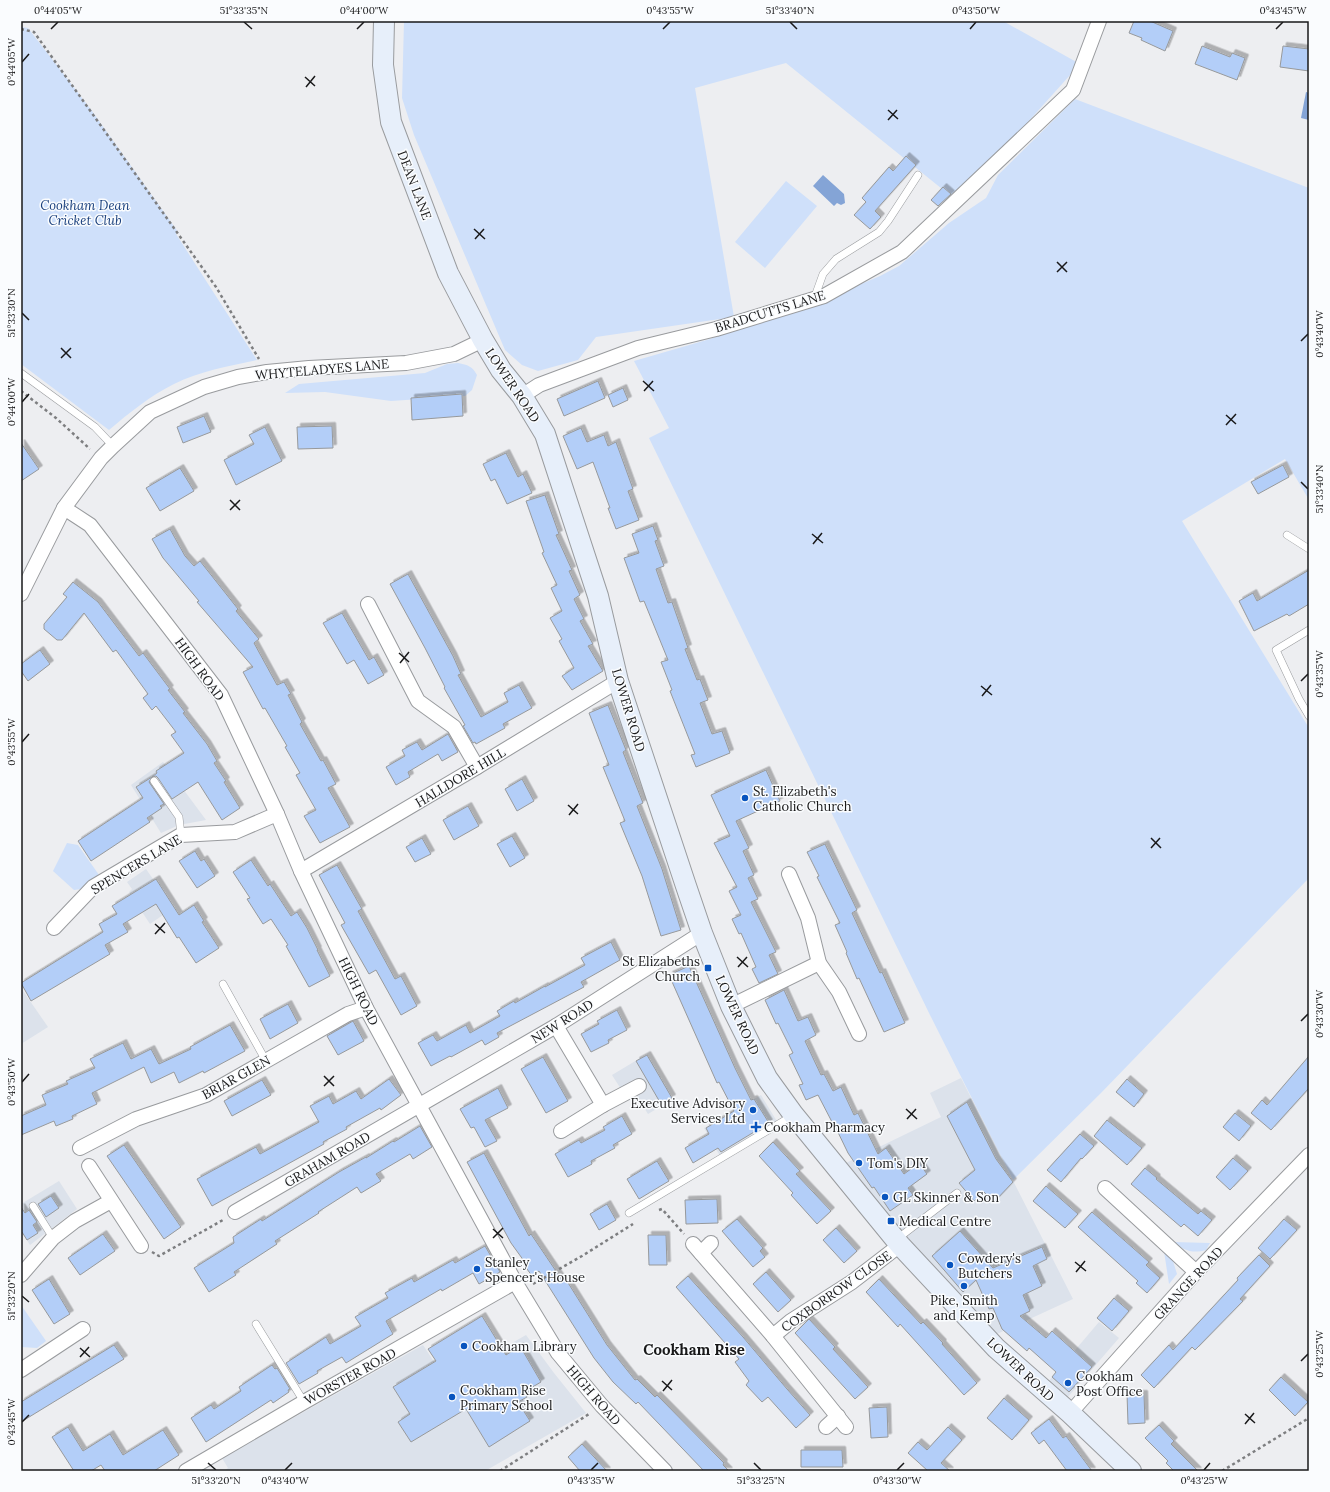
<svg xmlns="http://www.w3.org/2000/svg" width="1330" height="1492" viewBox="0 0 1330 1492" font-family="Lora,serif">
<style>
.built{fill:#dce2eb}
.green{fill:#cfe0fa}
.water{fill:#84a4d6}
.building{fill:#b3cef8;stroke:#97999b;filter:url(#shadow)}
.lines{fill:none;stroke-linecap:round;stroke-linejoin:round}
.lane-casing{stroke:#999b9e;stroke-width:8}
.street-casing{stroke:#999b9e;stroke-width:16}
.secondary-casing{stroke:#999b9e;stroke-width:22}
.path{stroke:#7d7e80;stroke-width:2.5;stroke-dasharray:3 3;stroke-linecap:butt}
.lane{stroke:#fff;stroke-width:7}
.street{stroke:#fff;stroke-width:14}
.secondary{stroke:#e7effa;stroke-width:20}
.ticks{fill:none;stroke:#19191a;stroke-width:1.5}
.poi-dot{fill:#0854be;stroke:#fafcfe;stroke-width:1.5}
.labels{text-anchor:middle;stroke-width:3;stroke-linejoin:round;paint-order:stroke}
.street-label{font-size:13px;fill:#19191a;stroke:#fafcfe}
.park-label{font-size:13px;font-style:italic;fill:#1b417e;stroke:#fafcfe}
.poi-label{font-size:13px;fill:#19191a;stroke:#fafcfe;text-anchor:start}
.quarter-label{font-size:15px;font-weight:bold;fill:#19191a;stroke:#fafcfe}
.neatline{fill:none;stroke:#19191a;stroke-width:1.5}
.ticks-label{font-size:10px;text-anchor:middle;fill:#19191a}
</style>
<defs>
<filter id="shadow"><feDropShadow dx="3.5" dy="-3.5" stdDeviation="0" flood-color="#0004"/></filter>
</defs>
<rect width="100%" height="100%" fill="#edeef1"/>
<g class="built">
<polygon points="163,762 206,820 179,825 161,833 131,785"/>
<polygon points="146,869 173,908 150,924 129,892 132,889 127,882"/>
<polygon points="21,988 48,1027 21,1044"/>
<polygon points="647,1054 673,1099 648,1114 636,1095 628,1100 612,1075"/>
<polygon points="961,1078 1073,1299 997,1334 960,1298 844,1164 941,1117 930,1093"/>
<polygon points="761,1095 778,1123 720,1156 704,1128"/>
<polygon points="59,1181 77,1209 30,1245 21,1231 21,1204"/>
<polygon points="1099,1322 1119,1338 1067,1398 1048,1382"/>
<polygon points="526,1335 554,1373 586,1413 485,1471 224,1471 228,1468 222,1458 423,1345 446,1380"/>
</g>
<g class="green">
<polygon points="404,21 1003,21 1080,64 957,201 786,63 695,88 734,317 596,337 578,360 538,371 522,365 505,350 414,135 402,98"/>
<path d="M21,27L28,28L92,111L178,232L176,234L257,360C229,366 200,371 174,384C150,396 129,413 109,430L21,364Z"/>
<polygon points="1075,99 1309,188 1309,500 1285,459 1182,521 1309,728 1309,878 1101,1093 1013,1180 930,1015 649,438 669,428 634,361 710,339 833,296 880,276 899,266 949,223 986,198 998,175"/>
<polygon points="786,181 817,206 765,268 735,242"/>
<path d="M458,363C468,365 472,366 477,375L472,390L465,396L391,401L325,392L285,393L299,384L425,373L447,364Z"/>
<polygon points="67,843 78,845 99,875 81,889 74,890 53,871"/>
<path d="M1173,1242L1210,1243L1206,1250C1192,1254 1183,1250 1173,1242Z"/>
<polygon points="1164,1251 1172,1258 1177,1274 1169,1284"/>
<polygon points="21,1305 46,1341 37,1348 21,1347"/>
</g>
<g class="water">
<polygon points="1306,92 1309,93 1309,120 1301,118"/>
<polygon points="823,175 844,194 845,203 841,205 837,203 834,206 813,186"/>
</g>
<g class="building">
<polygon points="1134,21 1150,21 1173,31 1165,51 1141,40 1142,38 1129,33"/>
<polygon points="1202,46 1230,57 1232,53 1245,58 1237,80 1195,64"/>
<polygon points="1283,46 1309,49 1309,71 1280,67"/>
<polygon points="906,156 916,165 875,211 881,217 870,229 854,215 866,202 862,198 889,167 893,171"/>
<polygon points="943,187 951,194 938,206 931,200"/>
<polygon points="598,381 605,398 564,416 557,399"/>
<polygon points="623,388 628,400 613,407 608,395"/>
<polygon points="462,394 463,416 412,420 411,398"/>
<polygon points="204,416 211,432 183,443 177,427"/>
<polygon points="332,426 333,448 298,449 297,427"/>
<polygon points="265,427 282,461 236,485 224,460 254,444 249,435"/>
<polygon points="581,428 587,442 604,435 608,446 616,442 633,489 628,491 639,520 616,529 608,508 610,508 593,462 577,469 563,436"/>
<polygon points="21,443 39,469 21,481"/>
<polygon points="506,453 518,477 523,474 532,493 507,504 495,479 491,481 483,464"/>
<polygon points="1283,465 1289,477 1258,494 1251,482"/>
<polygon points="180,468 194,491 160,511 146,488"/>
<polygon points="545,495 559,534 556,535 572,570 569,571 580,595 574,599 584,619 580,621 593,644 588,646 603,671 572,690 562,676 574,668 559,641 562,639 550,618 562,611 551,588 557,585 542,553 544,552 526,501"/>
<polygon points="653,526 658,540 655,541 664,566 656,569 668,603 672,602 688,648 685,649 697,680 700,679 708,700 700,703 712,734 722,731 730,753 696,767 691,755 695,754 670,691 672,690 661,662 668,660 644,601 640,602 624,558 639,553 632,534"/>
<polygon points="170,529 185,556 194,566 200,561 238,609 236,611 259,639 254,643 277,685 284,682 291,694 288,695 302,722 300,724 321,761 323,760 336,784 328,788 350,827 320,843 304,816 316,810 296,775 300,773 285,747 287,746 265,708 263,709 243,672 253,667 197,602 199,601 163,558 152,539"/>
<polygon points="1309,570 1309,604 1289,616 1287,614 1254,631 1239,601 1253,593 1257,601"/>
<polygon points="408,574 453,656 461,674 458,675 481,717 508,702 504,693 519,685 532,708 503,724 505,728 476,744 475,742 473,743 463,726 465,725 444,688 445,687 425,648 390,584"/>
<polygon points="73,582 98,602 139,656 143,653 170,689 168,690 185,712 183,713 207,744 217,761 214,763 226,781 224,782 240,808 222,820 198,782 172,799 158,778 156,776 152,777 157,773 156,771 184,753 171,735 176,732 156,706 152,710 143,698 148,694 116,650 113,652 84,613 62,640 57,640 44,629 44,624 67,597 63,594"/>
<polygon points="342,613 369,660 374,657 384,675 368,684 354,660 347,664 323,623"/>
<polygon points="40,650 50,664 28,681 21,671 21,664"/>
<polygon points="608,705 626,750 623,752 643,803 637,806 662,869 681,930 661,936 642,876 620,823 625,821 603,767 609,765 589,713"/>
<polygon points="448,734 458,752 442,761 438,754 408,772 410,777 396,785 386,767 405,756 402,750 417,742 422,750"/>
<polygon points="766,770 780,801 736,821 749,848 743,851 754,875 748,878 758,899 751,902 776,952 769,955 778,974 759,983 752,969 756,967 741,933 739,934 732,919 741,915 729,891 737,887 714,843 730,836 711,795"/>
<polygon points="152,777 149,782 164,804 160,806 162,808 147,818 150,822 91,861 78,841 143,798 136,787"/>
<polygon points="522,779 534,801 517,811 505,789"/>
<polygon points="468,806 479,826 454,840 443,820"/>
<polygon points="512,836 525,858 510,867 497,844"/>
<polygon points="422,838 431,854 415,862 406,847"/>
<polygon points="825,844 857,910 852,913 865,941 880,973 882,972 905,1023 884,1032 859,978 857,979 846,953 847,952 835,925 840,923 817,877 819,876 807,852"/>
<polygon points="195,851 201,861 204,859 215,876 197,888 179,861"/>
<polygon points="251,860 268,886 270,884 291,916 297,912 307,928 318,950 317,950 330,976 309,987 286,946 288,945 271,919 263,924 247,899 250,898 233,872"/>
<polygon points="337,865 362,909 358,911 395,979 401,976 417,1006 401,1015 376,970 369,974 341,925 345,923 319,875"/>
<polygon points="156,879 179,915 194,905 204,921 202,922 219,948 196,963 179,937 177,938 156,904 123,924 128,932 105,945 110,954 31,1001 21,983 103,932 99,924 117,914 112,906"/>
<polygon points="611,942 620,960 581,982 584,987 497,1033 499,1037 485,1045 482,1040 451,1057 450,1056 431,1066 418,1043 433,1035 437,1041 466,1025 470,1033 500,1016 497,1011 514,1001 515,1003 545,986 545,987 585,965 581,958"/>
<polygon points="689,966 735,1068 751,1100 754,1099 769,1123 721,1152 718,1148 693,1163 685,1148 709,1134 706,1128 734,1111 719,1082 717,1083 669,975"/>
<polygon points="784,990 798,1021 808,1017 816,1035 805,1041 821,1075 824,1074 833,1091 841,1087 854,1115 858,1113 878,1154 886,1148 904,1174 919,1163 927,1174 908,1188 913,1195 890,1211 874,1187 872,1188 848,1153 833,1122 832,1122 818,1095 806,1100 799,1085 803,1084 789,1055 793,1053 778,1023 776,1024 765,1000"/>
<polygon points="288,1004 298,1023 270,1039 260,1019"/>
<polygon points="617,1010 627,1030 608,1040 609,1043 591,1052 581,1034 599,1024 597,1021"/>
<polygon points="353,1021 364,1041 338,1055 327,1036"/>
<polygon points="230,1025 245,1051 204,1073 203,1071 179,1083 174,1072 151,1083 144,1067 92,1093 97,1104 72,1116 73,1119 56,1126 54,1121 21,1135 21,1116 46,1105 42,1095 68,1084 66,1081 95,1068 90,1059 123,1043 131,1059 151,1049 159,1064 191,1049 190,1047"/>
<polygon points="647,1055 672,1098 661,1104 636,1061"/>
<polygon points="1309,1056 1309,1088 1271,1130 1251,1113 1262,1100 1267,1105"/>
<polygon points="543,1057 568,1101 546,1113 521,1069"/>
<polygon points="389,1079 401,1095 381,1110 380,1108 346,1127 347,1129 323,1142 324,1144 212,1206 197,1179 256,1147 260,1154 319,1122 310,1106 329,1096 333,1104 356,1091 361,1099"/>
<polygon points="1127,1079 1144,1094 1134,1107 1116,1092"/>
<polygon points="262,1080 271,1095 232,1116 224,1101"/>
<polygon points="498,1088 508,1108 485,1120 497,1141 485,1147 474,1127 471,1128 460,1109"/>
<polygon points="967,1102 996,1159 1013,1182 994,1202 984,1192 974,1201 959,1183 975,1170 947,1116"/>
<polygon points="1235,1113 1251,1126 1239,1141 1223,1127"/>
<polygon points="622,1116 632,1134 613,1145 615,1148 591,1161 592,1164 568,1177 555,1154 579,1140 581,1143 605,1130 603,1127"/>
<polygon points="1107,1120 1142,1148 1127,1165 1094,1136"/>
<polygon points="420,1126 432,1147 413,1159 410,1154 376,1174 381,1181 361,1193 357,1187 318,1212 319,1213 275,1241 277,1244 234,1272 236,1275 209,1292 194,1268 234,1243 233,1237 261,1219 262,1221 339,1172 366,1157 366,1158 393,1141 394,1142"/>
<polygon points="1080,1134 1094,1146 1082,1159 1081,1158 1061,1182 1047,1170"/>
<polygon points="773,1142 800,1171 796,1174 831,1211 817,1224 791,1195 793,1193 759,1156"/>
<polygon points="124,1145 181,1227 164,1239 107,1156"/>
<polygon points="484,1153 529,1236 531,1234 562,1280 565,1278 607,1345 635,1380 637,1379 655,1397 657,1395 724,1463 723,1465 729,1471 704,1471 638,1402 636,1404 613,1382 594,1358 539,1271 532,1276 522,1262 524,1261 511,1243 467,1162"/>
<polygon points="1233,1158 1248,1171 1230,1190 1216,1177"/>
<polygon points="657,1161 669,1181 639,1199 627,1179"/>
<polygon points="1145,1168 1157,1178 1156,1179 1198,1214 1201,1211 1212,1220 1198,1236 1184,1224 1181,1227 1131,1184"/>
<polygon points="1046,1186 1078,1214 1065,1228 1033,1201"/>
<polygon points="51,1196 59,1208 46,1217 38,1204"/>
<polygon points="717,1199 718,1223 686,1224 685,1200"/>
<polygon points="607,1204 616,1220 599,1230 590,1214"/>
<polygon points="21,1207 25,1213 29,1210 37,1222 33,1225 38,1233 27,1240 22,1232 21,1233"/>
<polygon points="1092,1212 1149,1262 1146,1265 1160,1278 1147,1293 1136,1283 1138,1281 1078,1227"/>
<polygon points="737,1219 763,1248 760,1251 765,1257 753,1267 722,1231"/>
<polygon points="1284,1219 1297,1230 1270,1259 1258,1248"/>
<polygon points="836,1228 857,1251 844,1263 823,1240"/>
<polygon points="960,1231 993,1268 1042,1247 1047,1259 1033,1266 1042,1286 1023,1295 1030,1311 1020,1316 1046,1338 1052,1331 1092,1367 1069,1392 1052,1377 1056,1372 1029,1348 1027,1351 1002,1329 993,1308 989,1309 976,1280 963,1292 932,1256"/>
<polygon points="103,1234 115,1251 80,1275 68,1258"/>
<polygon points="648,1235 666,1235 667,1265 649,1265"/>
<polygon points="485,1246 500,1272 479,1284 473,1273 442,1291 441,1289 386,1321 393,1334 346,1363 342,1357 317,1371 318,1373 299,1384 286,1363 326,1337 330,1344 361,1326 355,1317 388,1298 385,1293 412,1278 414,1282 453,1260 455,1263"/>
<polygon points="1259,1255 1270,1266 1240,1299 1243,1301 1195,1350 1192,1347 1154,1388 1141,1375 1169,1345 1173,1350 1238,1280 1237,1278"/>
<polygon points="766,1272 791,1300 778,1312 753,1284"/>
<polygon points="688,1276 743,1337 787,1389 810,1415 796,1428 768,1397 762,1402 746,1385 749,1381 735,1362 739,1359 676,1287"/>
<polygon points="49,1279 70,1314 54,1324 32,1290"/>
<polygon points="879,1279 921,1324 923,1322 943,1343 942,1344 977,1383 964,1395 900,1324 898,1327 866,1292"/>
<polygon points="1114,1298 1129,1311 1112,1331 1097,1318"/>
<polygon points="482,1316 506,1355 520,1346 541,1382 524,1392 527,1397 518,1402 530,1421 489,1447 466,1409 411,1442 398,1422 410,1414 393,1387 436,1361 428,1349"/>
<polygon points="809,1319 835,1347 833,1349 868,1387 855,1399 795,1333"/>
<polygon points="114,1345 124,1359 21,1422 21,1402"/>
<polygon points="272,1365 275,1369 277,1368 290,1389 288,1390 289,1392 273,1403 271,1400 206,1442 191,1418 211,1405 214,1409 241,1391 239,1387"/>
<polygon points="1281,1377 1308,1402 1295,1416 1269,1390"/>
<polygon points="1127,1394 1144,1394 1145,1423 1128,1424"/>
<polygon points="1004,1398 1029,1420 1012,1440 987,1418"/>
<polygon points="887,1407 888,1437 871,1438 869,1408"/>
<polygon points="1049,1419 1063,1438 1066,1436 1092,1471 1067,1471 1044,1440 1039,1444 1031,1433"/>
<polygon points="1159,1425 1174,1441 1171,1444 1198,1471 1174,1471 1166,1463 1168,1461 1145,1438"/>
<polygon points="68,1427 83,1451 110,1434 123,1455 163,1430 179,1455 154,1471 105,1471 101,1465 91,1471 74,1471 52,1437"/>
<polygon points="948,1427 962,1440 941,1463 950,1471 928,1471 908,1453 918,1442 927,1450"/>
<polygon points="582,1444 607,1471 580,1471 568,1457"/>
<polygon points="801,1450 842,1450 843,1467 801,1467"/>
</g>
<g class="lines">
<defs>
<g id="lane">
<polyline points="814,299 823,274 836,259 879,232 888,221 918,175"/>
<polyline points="21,373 95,427 113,446"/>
<polyline points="1287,535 1309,549"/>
<polyline points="1309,630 1276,650 1299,699 1309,716"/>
<polyline points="154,781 179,817 181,835"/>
<polyline points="223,984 266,1061"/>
<polyline points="33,1206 53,1238"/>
<polyline points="629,1213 792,1116"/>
<polyline points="897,1239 957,1193"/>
<polyline points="256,1324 304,1402"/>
</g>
<g id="street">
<polyline points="522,396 539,385 638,348 716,329 824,296 902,252 1073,90 1099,21"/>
<polyline points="64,508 90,525 221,695 277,814 301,871 366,1008 515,1282 558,1353 602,1406 665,1471"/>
<polyline points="21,594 64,508 101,458 113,446 150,412 204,387 238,377 267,372 309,368 406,363 454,354 483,340"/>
<polyline points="368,604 418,701 454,727 477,767"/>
<polyline points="301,871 477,767 618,681"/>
<polyline points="789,874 808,918 819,963 839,992 859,1034"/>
<polyline points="54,928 93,887 181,835 235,832 277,814"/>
<polyline points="731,1006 819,963"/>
<polyline points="556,1026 603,1105"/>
<polyline points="561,1131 603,1105 639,1086"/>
<polyline points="80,1148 136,1119 206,1095 348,1014 366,1008"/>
<polyline points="89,1166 141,1246"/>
<polyline points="1105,1188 1196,1272"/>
<polyline points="235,1212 556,1026 702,933"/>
<polyline points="693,1244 773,1336 846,1427"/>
<polyline points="701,1253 711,1243"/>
<polyline points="21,1275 53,1238 75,1221 111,1201"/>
<polyline points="773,1336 791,1321 852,1282 900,1245"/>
<polyline points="21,1370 83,1329"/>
<polyline points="1070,1413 1196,1272 1309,1155"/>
<polyline points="826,1427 838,1416"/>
<polyline points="186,1471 304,1402 515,1282"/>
</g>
<polyline id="secondary" points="384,21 383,65 391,122 448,273 483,340 501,370 522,396 545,434 598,596 618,681 686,886 702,933 731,1006 767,1078 793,1114 900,1245 996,1348 1070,1413 1131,1471"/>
</defs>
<use href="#lane" class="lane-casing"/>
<use href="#street" class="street-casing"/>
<use href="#secondary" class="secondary-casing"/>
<g class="path">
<polyline points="21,29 34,32 216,287 259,359"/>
<polyline points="21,391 56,418 90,449"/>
<polyline points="659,1210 662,1209 684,1234"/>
<polyline points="152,1252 159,1256 223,1220"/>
<polyline points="533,1284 582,1256 633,1224"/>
<polyline points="500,1471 589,1414"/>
<polyline points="1222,1471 1309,1418"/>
</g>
<use href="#lane" class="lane"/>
<use href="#street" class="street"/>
<use href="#secondary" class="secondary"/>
</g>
<path class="ticks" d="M244,22L252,29M790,22L797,29M51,29L58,22M357,29L364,22M663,29L670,22M970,29L976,22M1276,29L1283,22M22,62L29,54M305,77L315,86M306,87L315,76M888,110L898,119M888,120L897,110M474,229L485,239M475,239L484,229M1057,262L1067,272M1057,272L1067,262M22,313L29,320M1301,341L1308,334M61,348L71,358M61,358L71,348M643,381L654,391M644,391L653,381M22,402L29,394M1226,415L1236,424M1226,425L1236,414M1301,482L1308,489M230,500L240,510M230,510L240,500M812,534L823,543M813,544L822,533M399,653L409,662M400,663L409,652M1301,681L1308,674M981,686L992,695M982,696L991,685M22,742L29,734M568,805L578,814M569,815L578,804M1151,838L1161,848M1151,848L1160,838M155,924L165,933M155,934L165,923M737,957L748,967M738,967L747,957M1301,1021L1308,1014M324,1076L334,1086M22,1082L29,1074M324,1086L334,1076M906,1109L917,1119M907,1119L916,1109M493,1229L503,1238M493,1238L503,1228M1075,1262L1086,1271M1076,1272L1085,1261M22,1296L29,1302M80,1348L90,1357M80,1357L89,1347M1301,1361L1308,1354M662,1381L672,1390M663,1391L672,1380M1245,1414L1255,1423M22,1422L29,1415M1245,1424L1254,1413M208,1463L216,1470M754,1463L761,1470M285,1470L292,1463M591,1470L598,1463M897,1470L904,1463M1204,1470L1210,1463"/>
<g class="poi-dot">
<circle cx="745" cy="798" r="4"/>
<rect x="704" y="964" width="8" height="8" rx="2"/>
<circle cx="753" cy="1110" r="4"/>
<path d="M754 1121h4v4h4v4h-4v4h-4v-4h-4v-4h4z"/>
<circle cx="859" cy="1163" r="4"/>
<circle cx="885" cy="1197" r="4"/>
<rect x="887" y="1217" width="8" height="8" rx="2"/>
<circle cx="950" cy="1265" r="4"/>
<circle cx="477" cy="1269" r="4"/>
<circle cx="964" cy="1286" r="4"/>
<circle cx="464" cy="1346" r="4"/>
<circle cx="1068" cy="1383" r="4"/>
<circle cx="452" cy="1397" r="4"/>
</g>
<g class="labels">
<g class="street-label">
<text transform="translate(415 185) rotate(69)" y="5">DEAN LANE</text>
<text transform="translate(770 311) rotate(-17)" y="5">BRADCUTTS LANE</text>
<text transform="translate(322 369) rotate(-5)" y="5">WHYTELADYES LANE</text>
<text transform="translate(513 385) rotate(56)" y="5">LOWER ROAD</text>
<text transform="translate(200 669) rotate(54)" y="5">HIGH ROAD</text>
<text transform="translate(629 710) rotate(73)" y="5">LOWER ROAD</text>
<text transform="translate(460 777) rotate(-31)" y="5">HALLDORE HILL</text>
<text transform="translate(136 864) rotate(-31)" y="5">SPENCERS LANE</text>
<text transform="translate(359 991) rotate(64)" y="5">HIGH ROAD</text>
<text transform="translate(738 1015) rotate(65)" y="5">LOWER ROAD</text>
<text transform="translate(562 1021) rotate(-32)" y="5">NEW ROAD</text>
<text transform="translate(236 1077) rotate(-29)" y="5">BRIAR GLEN</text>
<text transform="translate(327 1159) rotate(-30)" y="5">GRAHAM ROAD</text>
<text transform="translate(1188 1283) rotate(-47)" y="5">GRANGE ROAD</text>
<text transform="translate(836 1291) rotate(-35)" y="5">COXBORROW CLOSE</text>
<text transform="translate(1021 1369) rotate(43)" y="5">LOWER ROAD</text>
<text transform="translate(350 1376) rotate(-29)" y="5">WORSTER ROAD</text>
<text transform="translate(594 1395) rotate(49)" y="5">HIGH ROAD</text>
</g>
<g class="park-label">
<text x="85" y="210">Cookham Dean<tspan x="85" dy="15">Cricket Club</tspan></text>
</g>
<g class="poi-label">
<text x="753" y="796">St. Elizabeth's<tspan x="753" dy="15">Catholic Church</tspan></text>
<text x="700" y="966" text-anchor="end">St Elizabeths<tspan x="700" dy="15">Church</tspan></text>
<text x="745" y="1108" text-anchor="end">Executive Advisory<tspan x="745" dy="15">Services Ltd</tspan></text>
<text x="764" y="1132">Cookham Pharmacy</text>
<text x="867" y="1168">Tom's DIY</text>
<text x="893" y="1202">GL Skinner &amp; Son</text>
<text x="899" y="1226">Medical Centre</text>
<text x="958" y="1263">Cowdery's<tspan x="958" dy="15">Butchers</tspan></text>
<text x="485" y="1267">Stanley<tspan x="485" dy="15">Spencer's House</tspan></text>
<text x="964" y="1305" text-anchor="middle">Pike, Smith<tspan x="964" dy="15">and Kemp</tspan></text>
<text x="472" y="1351">Cookham Library</text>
<text x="1076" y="1381">Cookham<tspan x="1076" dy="15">Post Office</tspan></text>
<text x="460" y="1395">Cookham Rise<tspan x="460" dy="15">Primary School</tspan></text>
</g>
<g class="quarter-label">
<text x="694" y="1355">Cookham Rise</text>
</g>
</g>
<rect width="1330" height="1492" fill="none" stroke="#fafcfe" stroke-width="44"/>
<rect x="22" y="22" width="1286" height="1448" class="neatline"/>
<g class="ticks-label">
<text x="58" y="14">0°44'05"W</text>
<text x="244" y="14">51°33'35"N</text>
<text x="364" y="14">0°44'00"W</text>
<text x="670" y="14">0°43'55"W</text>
<text x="790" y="14">51°33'40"N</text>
<text x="976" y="14">0°43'50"W</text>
<text x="1283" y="14">0°43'45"W</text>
<text transform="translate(11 62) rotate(-90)" y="4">0°44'05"W</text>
<text transform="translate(11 313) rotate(-90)" y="4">51°33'30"N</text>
<text transform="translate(1319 334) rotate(-90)" y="4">0°43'40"W</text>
<text transform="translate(11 402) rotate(-90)" y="4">0°44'00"W</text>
<text transform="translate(1319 489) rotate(-90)" y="4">51°33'40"N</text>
<text transform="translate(1319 674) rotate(-90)" y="4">0°43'35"W</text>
<text transform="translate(11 742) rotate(-90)" y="4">0°43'55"W</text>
<text transform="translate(1319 1014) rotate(-90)" y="4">0°43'30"W</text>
<text transform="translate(11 1082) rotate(-90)" y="4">0°43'50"W</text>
<text transform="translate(11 1296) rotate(-90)" y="4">51°33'20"N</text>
<text transform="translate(1319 1354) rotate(-90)" y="4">0°43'25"W</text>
<text transform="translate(11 1422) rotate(-90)" y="4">0°43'45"W</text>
<text x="216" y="1484">51°33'20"N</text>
<text x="285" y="1484">0°43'40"W</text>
<text x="591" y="1484">0°43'35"W</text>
<text x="761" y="1484">51°33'25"N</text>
<text x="897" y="1484">0°43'30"W</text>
<text x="1204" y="1484">0°43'25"W</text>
</g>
</svg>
